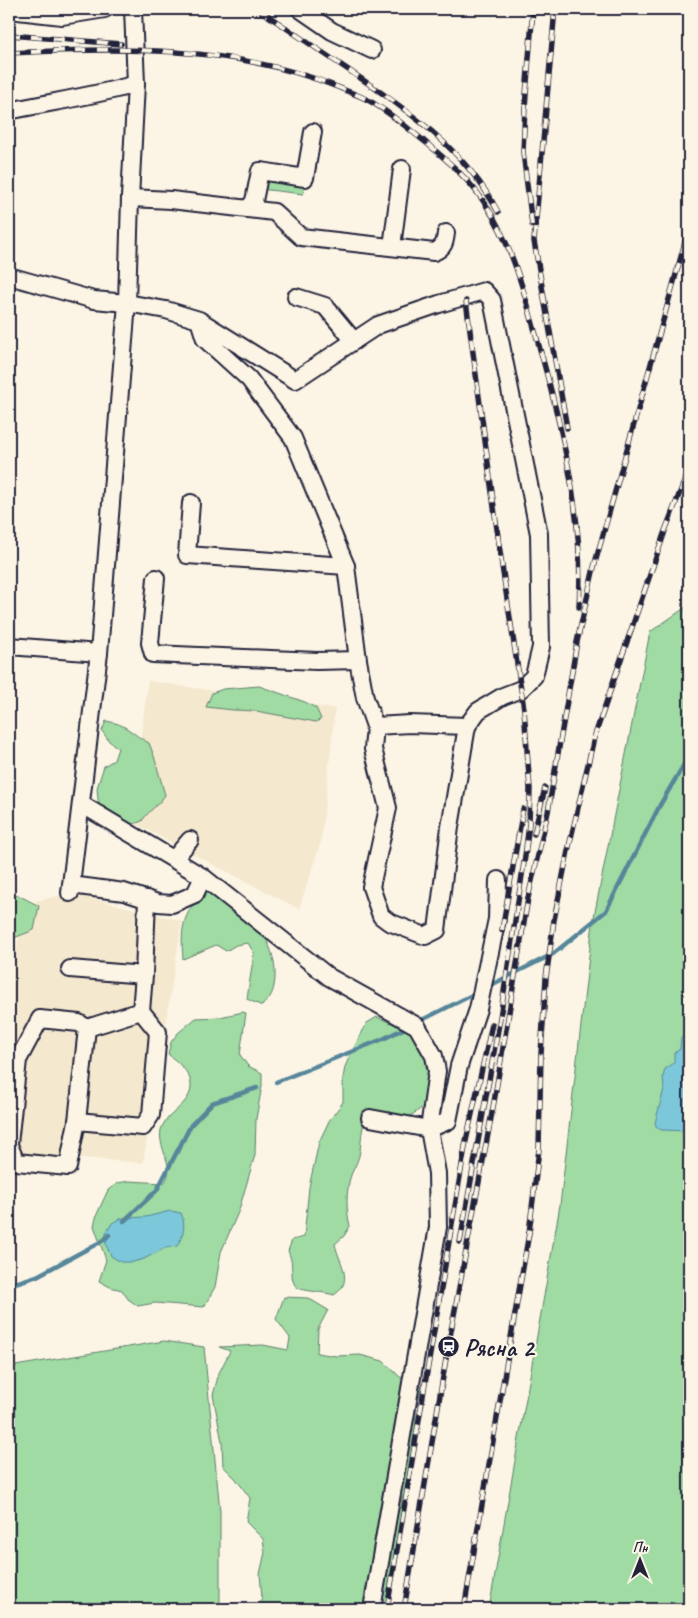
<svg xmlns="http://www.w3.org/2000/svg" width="698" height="1618" viewBox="0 0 698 1618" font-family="Caveat,sans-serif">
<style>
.built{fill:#f4e8ce}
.green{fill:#9fdba2;stroke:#607e6e}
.water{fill:#7bc8da;stroke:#57869a}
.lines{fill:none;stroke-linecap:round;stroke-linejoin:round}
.stream{stroke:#57869a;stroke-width:4.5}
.minor-casing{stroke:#22223b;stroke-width:20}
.minor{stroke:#fcf5e5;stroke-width:16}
.rail-casing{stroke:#22223b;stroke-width:5.5}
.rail{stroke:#fcf5e5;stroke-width:4;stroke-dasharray:11;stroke-linecap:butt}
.labels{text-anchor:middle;stroke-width:4.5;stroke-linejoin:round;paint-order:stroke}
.poi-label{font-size:25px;font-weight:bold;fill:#22223b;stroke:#fcf5e5;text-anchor:start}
</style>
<rect width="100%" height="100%" fill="#fcf5e5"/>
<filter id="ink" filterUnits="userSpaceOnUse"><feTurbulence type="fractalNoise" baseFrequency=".02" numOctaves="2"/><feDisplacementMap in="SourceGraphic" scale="10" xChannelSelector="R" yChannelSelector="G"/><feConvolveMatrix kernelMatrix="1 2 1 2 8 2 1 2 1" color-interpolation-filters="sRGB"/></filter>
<g filter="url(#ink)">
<g class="built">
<polygon points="148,681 335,709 321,841 299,909 130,821"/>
<polygon points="70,893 182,921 143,1163 9,1152 9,995 24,904"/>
</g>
<g class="green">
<polygon points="259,179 305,183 303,194 260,189"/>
<polygon points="689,605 689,1609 489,1609 560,1205 593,922 650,632"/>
<polygon points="259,686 305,702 316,708 321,719 316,722 256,711 233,710 206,707 212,693 223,689"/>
<path d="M106,721C128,724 131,734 149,743L154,756L165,795C158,806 149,810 142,821L131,825L99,810L97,788L104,766L114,760L118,748L109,741L102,731Z"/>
<path d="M208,886C224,899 244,912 258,928C273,943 281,978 270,997C268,1000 264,1003 262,1006L247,999L254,953L248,943L236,945L226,951L216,945L183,959C180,923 184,913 208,886Z"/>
<polygon points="18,895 39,906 34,930 9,940 9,899"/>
<path d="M243,1012L246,1013L240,1055L248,1066L262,1073V1086L256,1119L255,1155L239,1210L221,1252L215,1287L204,1307L155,1303L138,1306L128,1299L122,1290L110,1287L99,1281L106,1260L94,1226L97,1214L108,1190L118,1183L129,1181L164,1183C177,1167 157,1149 161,1130C165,1113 192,1105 191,1085C191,1072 177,1062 168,1054L171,1042L178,1033L196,1018L220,1017Z"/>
<path d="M377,1017L422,1036L431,1070L428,1102L419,1110L409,1117L397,1116L365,1121C360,1134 362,1143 359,1156C357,1164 352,1171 350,1178C346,1194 346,1210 350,1226L344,1236L335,1244C339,1263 355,1281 334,1295C325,1292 303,1291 298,1288C294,1286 292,1279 292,1274C291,1263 293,1263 288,1251L292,1240L304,1237L309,1187L319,1142L329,1121L343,1102V1078L345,1067L350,1055L367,1023Z"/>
<polygon points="284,1297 308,1298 328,1310 318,1329 317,1353 336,1356 360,1355 383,1361 400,1377 422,1386 416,1409 416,1433 409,1480 401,1503 402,1527 390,1595 386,1609 257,1609 262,1598 260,1574 265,1552 263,1539 246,1522 250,1498 236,1479 223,1466 222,1442 213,1395 219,1373 230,1351 219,1347 263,1345 288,1350 290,1338 276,1319"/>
<polygon points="164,1341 204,1347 220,1511 220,1609 9,1609 9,1367"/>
</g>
<g class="water">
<polygon points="689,1030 689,1131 662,1130 657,1128 655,1123 664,1089 663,1077 665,1069 674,1063 674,1053 680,1049 681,1037"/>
<path d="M170,1211L181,1213C186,1226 184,1234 177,1246L165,1248L144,1259L133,1262H121L111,1256L106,1245V1233L112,1223L122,1218L146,1217Z"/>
</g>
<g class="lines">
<g class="stream">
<polyline points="487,987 553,954 606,911 660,805 689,756"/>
<polyline points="418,1022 478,992"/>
<polyline points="276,1082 383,1039 409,1026"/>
<polyline points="124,1221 157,1190 191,1125 212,1103 257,1088"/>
<polyline points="9,1285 37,1276 104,1240 109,1235"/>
</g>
<defs>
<g id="minor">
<polyline points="300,9 332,31 372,50"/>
<polyline points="9,10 62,16 105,9"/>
<path d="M9,111C51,102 94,96 136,84"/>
<path d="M130,198L171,200L274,212L301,237L434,252C444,248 445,242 446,233"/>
<polyline points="248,209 254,201 260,171 305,178 313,132"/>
<polyline points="392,247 402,169"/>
<polyline points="9,276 94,300 127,303 166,310 199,320 295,380 378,325 439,304 484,291 492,300 539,534 541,647 534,676 521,689 503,696 478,711 467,726 410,724 375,726 365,698 358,660 346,566 293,438 249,379 205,339 199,320"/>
<polyline points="296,297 325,306 354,341"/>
<polyline points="191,503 187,555 346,566"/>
<polyline points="156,578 150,643 153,654 317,661 358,660"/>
<polyline points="9,646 99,653 127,303 130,198 136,84 133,9"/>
<polyline points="375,726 373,749 388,808 371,887 381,916 389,922 425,936 437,930 450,827 467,726"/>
<polyline points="81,804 203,877 329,977 417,1026 434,1056 437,1071 429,1129 370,1118"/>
<polyline points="174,859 190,840"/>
<polyline points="71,885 124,892 158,903 172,904 195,894 203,877"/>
<polyline points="70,893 99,653"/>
<polyline points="70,969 144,975 147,899"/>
<polyline points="141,1011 87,1028 77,1121 143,1127 151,1115 158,1032 141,1011 144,975"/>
<polyline points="9,1144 18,1060 40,1019 79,1023 87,1028"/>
<polyline points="9,1145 16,1162 68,1167 77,1121"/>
<polyline points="372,1609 438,1227 437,1173 429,1129 448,1121 459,1066 478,1009 497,919 498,880"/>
</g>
</defs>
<use href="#minor" class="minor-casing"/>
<use href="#minor" class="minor"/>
<defs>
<g id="rail">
<path d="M258,9C289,30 319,50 350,71C406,109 466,150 498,212"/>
<polyline points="555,9 534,241 567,428"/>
<polyline points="9,35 121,44"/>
<path d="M9,53C120,47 236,45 340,88C349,92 358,95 366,99C387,110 405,126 424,141C447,160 470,180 486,205C516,251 528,308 543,360C565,441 584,523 579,607"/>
<polyline points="532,225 523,152 525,107 533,9"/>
<polyline points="534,834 545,788"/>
<polyline points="502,930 523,809"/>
<polyline points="460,1242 499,1024 525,856 529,824 530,789 524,709 502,566 466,301"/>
<polyline points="387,1609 466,1141 492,1024"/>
<polyline points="404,1609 448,1347 494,1102 528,898 548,812 577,642 595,563 689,228"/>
<polyline points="464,1609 529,1233 539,1149 541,1054 546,978 554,920 568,851 594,738 665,531 689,469"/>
</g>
</defs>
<use href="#rail" class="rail-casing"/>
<use href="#rail" class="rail"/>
</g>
</g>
<defs>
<symbol id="station-disc" viewBox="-11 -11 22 22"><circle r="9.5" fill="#22223b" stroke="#fcf5e5"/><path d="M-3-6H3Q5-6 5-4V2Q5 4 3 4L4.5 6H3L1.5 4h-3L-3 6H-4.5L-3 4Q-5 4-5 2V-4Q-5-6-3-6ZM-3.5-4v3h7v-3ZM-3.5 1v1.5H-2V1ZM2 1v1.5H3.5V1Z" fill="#fff"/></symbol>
</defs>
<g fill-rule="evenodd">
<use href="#station-disc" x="436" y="1334" width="25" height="25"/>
</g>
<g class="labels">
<g class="poi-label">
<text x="464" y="1356">Рясна 2</text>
</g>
</g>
<rect width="698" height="1618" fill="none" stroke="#fcf5e5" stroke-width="30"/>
<rect x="15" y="15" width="668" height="1588" fill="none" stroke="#22223b" stroke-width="2" filter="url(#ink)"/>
<g transform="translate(640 1560)" stroke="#fcf5e5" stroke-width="4" paint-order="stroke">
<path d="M0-4L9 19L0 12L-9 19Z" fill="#22223b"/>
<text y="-8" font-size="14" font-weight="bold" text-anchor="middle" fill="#22223b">Пн</text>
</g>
</svg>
